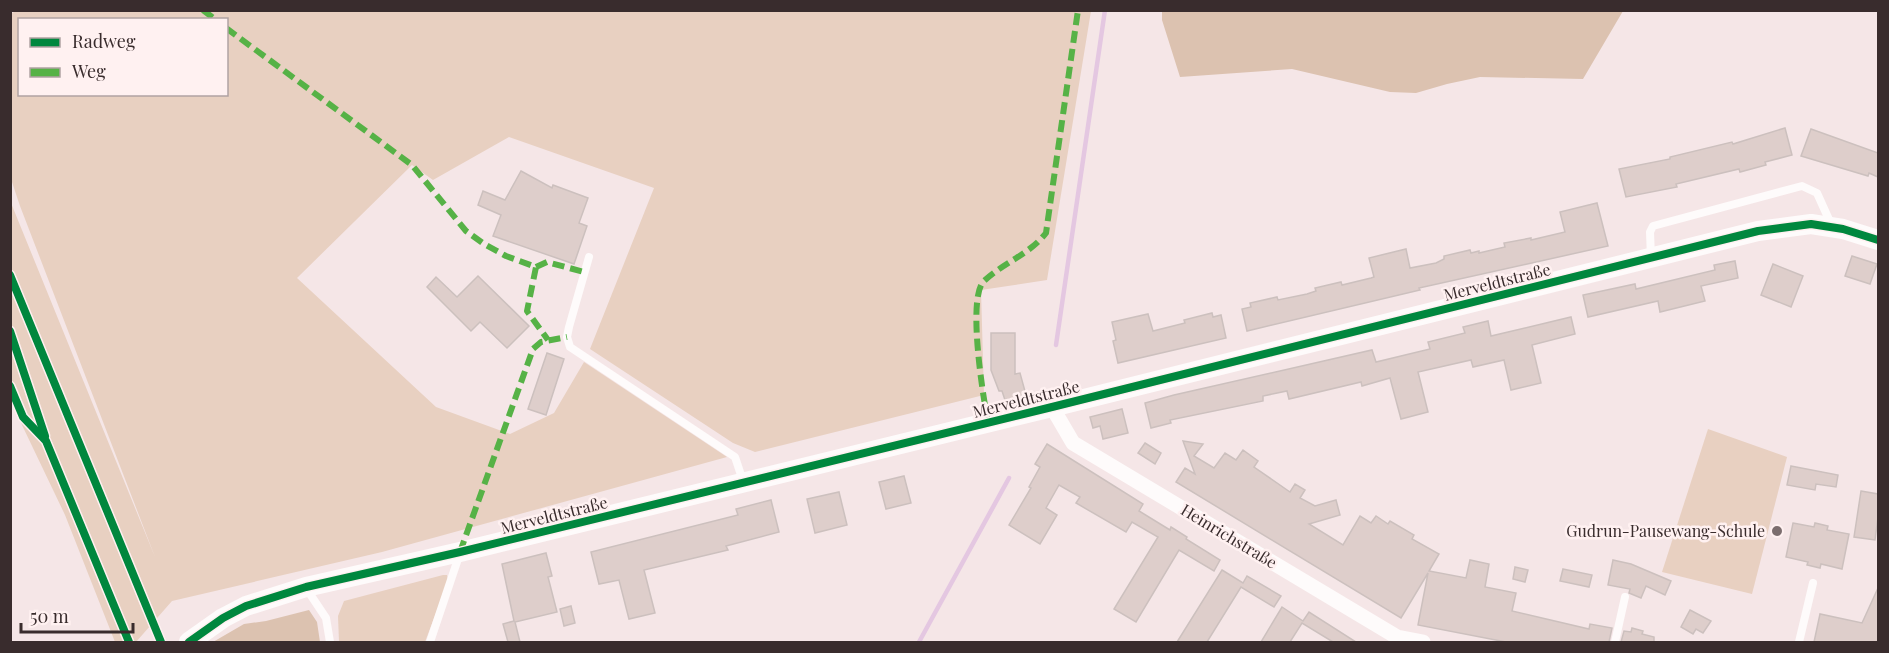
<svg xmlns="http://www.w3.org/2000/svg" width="1889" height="653" viewBox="0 0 1889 653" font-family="'Playfair Display',serif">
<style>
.green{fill:#e8d0c1;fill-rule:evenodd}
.forest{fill:#dcc2b0}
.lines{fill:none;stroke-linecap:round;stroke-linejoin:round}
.stream{stroke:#e4c7e1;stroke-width:4.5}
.building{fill:#dececb;stroke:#ccc0be;stroke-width:1.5}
.lane{stroke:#fefbfb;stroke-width:8}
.street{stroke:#fefbfb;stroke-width:15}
.secondary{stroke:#fefbfb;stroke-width:20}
.quiet{stroke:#56b246;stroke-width:6;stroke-dasharray:12 6;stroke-linecap:butt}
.cycleway-casing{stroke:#fff1f1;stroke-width:11}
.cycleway{stroke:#00873e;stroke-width:8}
.poi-dot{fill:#7b6d6e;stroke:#fff1f1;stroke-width:2}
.labels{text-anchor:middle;stroke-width:5;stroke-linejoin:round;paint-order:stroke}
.street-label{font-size:16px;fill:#392c2d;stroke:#fff1f1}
.poi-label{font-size:16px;fill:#392c2d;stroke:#fff1f1;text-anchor:end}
</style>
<rect width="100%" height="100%" fill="#f5e6e7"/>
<g class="green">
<path d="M16,11V10L1091,11L1047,280L981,290L984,395L755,452L733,443L590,349L654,188L509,137L433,180L412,165L297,278L436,407L510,434L554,413L584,362L727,457L382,552L172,601L136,642H115L65,515L11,402V203L155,557L20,206L10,176V14ZM20,20H226V94H20Z"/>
<polygon points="1708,429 1787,457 1752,594 1662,572"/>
<polygon points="443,575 447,575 448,581 425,642 339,642 338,616 344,601"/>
</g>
<g class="forest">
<polygon points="1162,11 1162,10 1623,11 1583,79 1480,77 1447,84 1416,93 1390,92 1292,69 1180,77 1162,20"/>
<polygon points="309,610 317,622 320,642 213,642 244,624 266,621"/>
</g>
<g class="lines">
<g class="stream">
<polyline points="1056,345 1105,10"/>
<polyline points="919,642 1009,478"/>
</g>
</g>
<g class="building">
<polygon points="1785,128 1792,155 1765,162 1766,165 1740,172 1739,169 1676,184 1677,187 1626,197 1619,169 1670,159 1670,157 1732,142 1733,144"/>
<polygon points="1811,129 1878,153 1878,177 1869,173 1868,176 1801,156"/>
<polygon points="521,171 552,188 553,185 588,198 579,223 587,226 574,264 493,236 501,215 478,205 483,191 505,200"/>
<polygon points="1597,203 1608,246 1419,288 1420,290 1247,331 1242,309 1251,307 1250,303 1277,297 1278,300 1307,294 1316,291 1315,288 1341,282 1342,285 1371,278 1374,277 1369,258 1406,249 1410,268 1436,263 1444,259 1444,256 1470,250 1471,253 1479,251 1479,253 1505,247 1504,243 1531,238 1531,240 1565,232 1560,212"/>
<polygon points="1852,256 1877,264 1870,284 1845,276"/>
<polygon points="1735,261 1738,278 1701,286 1705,301 1660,312 1658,301 1588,317 1583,295 1635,284 1636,289 1715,270 1714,265"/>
<polygon points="1773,264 1803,276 1791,307 1761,295"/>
<polygon points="478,276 529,326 507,348 480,322 471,331 427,287 436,277 457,297"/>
<polygon points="1212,313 1213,317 1221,315 1226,338 1118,363 1113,341 1116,340 1112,322 1148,314 1153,331 1185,323 1184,320"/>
<polygon points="1571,317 1575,334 1532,345 1541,383 1511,390 1504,360 1473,367 1471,360 1418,372 1428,412 1401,419 1390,378 1362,386 1361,382 1289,399 1287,391 1263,396 1263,401 1170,420 1171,423 1151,428 1145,403 1174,395 1372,350 1376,362 1430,349 1428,342 1465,333 1463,327 1488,321 1491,336"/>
<polygon points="991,333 1015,333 1015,374 1020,373 1026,395 1005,400 1002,391 999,391 991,370"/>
<polygon points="547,353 564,359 546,415 528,409"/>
<polygon points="1122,409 1128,433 1103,439 1100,426 1093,428 1090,417"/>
<polygon points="1183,441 1203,444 1194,456 1214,468 1225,453 1236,460 1243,450 1258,461 1254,467 1290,492 1295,484 1305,490 1300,498 1315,506 1336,500 1340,515 1309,524 1343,545 1360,516 1371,523 1376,516 1388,524 1390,521 1414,535 1412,539 1439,554 1429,571 1466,578 1470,560 1489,564 1485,587 1516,593 1512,611 1589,629 1590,624 1612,628 1609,642 1506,642 1418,625 1428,573 1401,618 1176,482 1185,468 1195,474"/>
<polygon points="1145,443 1161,453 1155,464 1138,453"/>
<polygon points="1047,444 1143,504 1139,511 1170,530 1171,527 1187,537 1186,539 1220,560 1214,571 1179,550 1136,622 1114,609 1158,537 1132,522 1126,532 1076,503 1080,497 1059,485 1046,508 1057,515 1040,544 1009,525 1031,488 1029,487 1040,467 1035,464"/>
<polygon points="1791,466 1838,475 1836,487 1816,484 1815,490 1787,485"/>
<polygon points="904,476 911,503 886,509 879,482"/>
<polygon points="1861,491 1878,494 1878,517 1875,540 1854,537"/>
<polygon points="839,492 847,525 815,533 807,499"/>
<polygon points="771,500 779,532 726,546 728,550 644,570 655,613 629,619 619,580 599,584 591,552 738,515 736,509"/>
<polygon points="1793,523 1814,527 1815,523 1828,526 1827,530 1849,534 1842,569 1821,564 1820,568 1807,565 1808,562 1786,557"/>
<polygon points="546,553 552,576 548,577 557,612 515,622 520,642 508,642 503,624 514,621 502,564"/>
<polygon points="1613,560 1631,564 1671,581 1665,595 1646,586 1641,598 1629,593 1630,589 1608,585"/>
<polygon points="1515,567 1528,570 1525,582 1513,579"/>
<polygon points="1563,569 1592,575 1589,587 1560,581"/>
<polygon points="1222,570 1243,583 1247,576 1281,596 1274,607 1241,587 1207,642 1177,642"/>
<polygon points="1878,588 1878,642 1814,642 1820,614 1862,623"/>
<polygon points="571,606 575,623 564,626 560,609"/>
<polygon points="1282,607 1303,621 1309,612 1356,642 1333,642 1302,623 1290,642 1261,642"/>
<polygon points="1690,610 1711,621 1703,633 1696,629 1693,634 1681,627"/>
<polygon points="1632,628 1643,631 1642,634 1654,637 1654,642 1621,642 1624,631 1631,632"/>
</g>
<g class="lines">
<g class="lane">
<polyline points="589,257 569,327 567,337 570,347 735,457 743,481"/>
<polyline points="1651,257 1650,232 1653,226 1802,186 1817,193 1831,224"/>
<polyline points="306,588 326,618 330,642"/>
<polyline points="430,642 460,553"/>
<polyline points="1615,642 1625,597"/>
<polyline points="1799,642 1813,583"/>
</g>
<polyline class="street" points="1052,407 1073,443 1397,637 1423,642"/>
<polyline class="secondary" points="189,642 223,618 246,606 306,587 460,552 1052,407 1758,231 1811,224 1843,229 1878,240"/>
<g class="quiet">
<polyline points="203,10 216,20"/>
<polyline points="226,28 412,165 466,231 484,244 506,256 536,267 527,311 548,340"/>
<polyline points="536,267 547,262 584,272"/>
<path d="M988,422C983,397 967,297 984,281C1003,263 1030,254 1046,233L1078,10"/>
<polyline points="460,552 533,349 541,342 567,337"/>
</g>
<defs>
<g id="cycleway">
<polyline points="10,275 161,642"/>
<polyline points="10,331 45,436"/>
<polyline points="10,386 23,417 46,441 129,642"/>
<polyline points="189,642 223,618 246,606 306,587 460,552 1052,407 1758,231 1811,224 1843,229 1878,240"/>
</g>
</defs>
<use href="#cycleway" class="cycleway-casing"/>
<use href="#cycleway" class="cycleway"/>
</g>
<circle class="poi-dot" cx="1777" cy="531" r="6"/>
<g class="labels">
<g class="street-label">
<text transform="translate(1497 282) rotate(-14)" y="6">Merveldtstraße</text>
<text transform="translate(1026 399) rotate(-14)" y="6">Merveldtstraße</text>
<text transform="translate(554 515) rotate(-14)" y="6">Merveldtstraße</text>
<text transform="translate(1229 536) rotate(31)" y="6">Heinrichstraße</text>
</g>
<g class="poi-label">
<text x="1765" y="537">Gudrun-Pausewang-Schule</text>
</g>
</g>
<rect width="1889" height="653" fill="none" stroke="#392c2d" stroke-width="24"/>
<rect x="18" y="18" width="210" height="78" fill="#fff1f1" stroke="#b0a2a3" stroke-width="1.5"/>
<rect x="30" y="38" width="30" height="9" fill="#00873e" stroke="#b0a2a3" stroke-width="1.5"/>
<text x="72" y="48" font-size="18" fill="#392c2d">Radweg</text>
<rect x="30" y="68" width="30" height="9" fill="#56b246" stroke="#b0a2a3" stroke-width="1.5"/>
<text x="72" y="78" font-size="18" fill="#392c2d">Weg</text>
<path d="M21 623v9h112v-9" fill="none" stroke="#392c2d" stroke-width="3"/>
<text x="30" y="623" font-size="18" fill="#392c2d" stroke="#fff1f1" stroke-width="4.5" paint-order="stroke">50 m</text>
</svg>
